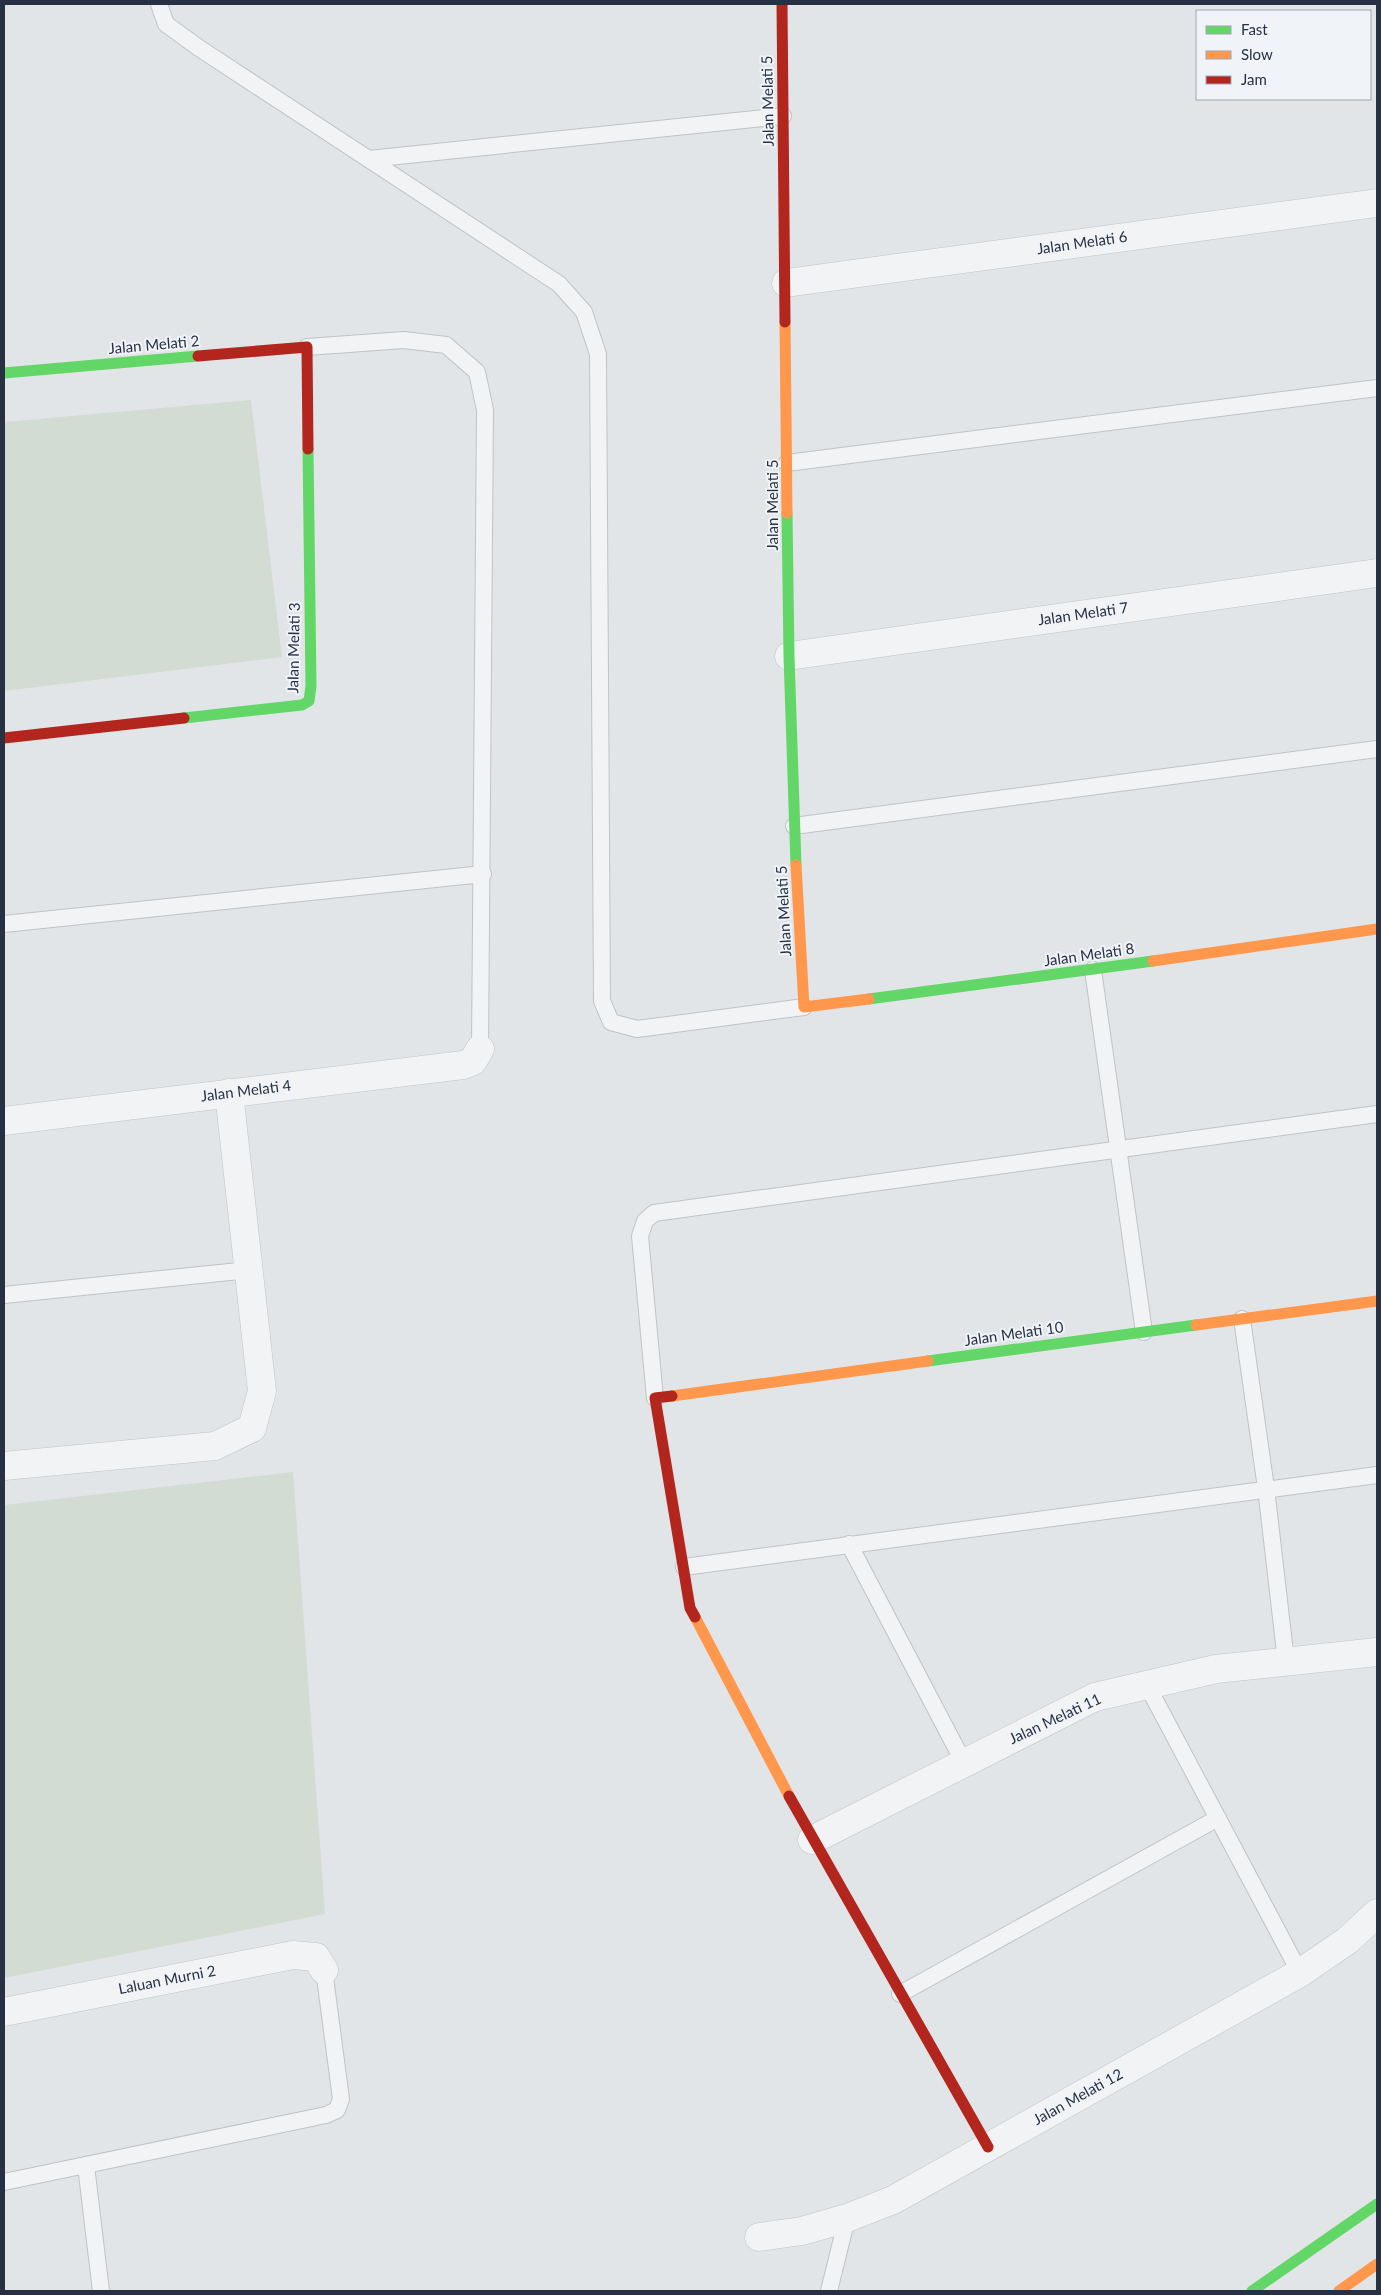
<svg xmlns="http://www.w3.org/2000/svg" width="1381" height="2295" viewBox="0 0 1381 2295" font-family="Lato,sans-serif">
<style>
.park{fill:#d2dcd2}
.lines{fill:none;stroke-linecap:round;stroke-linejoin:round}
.lane-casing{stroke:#c0c3c6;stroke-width:18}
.street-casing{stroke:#c0c3c6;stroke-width:29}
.lane{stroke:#f2f3f4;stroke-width:16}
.street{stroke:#f2f3f4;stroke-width:28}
.fast{stroke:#63d668;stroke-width:11}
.slow{stroke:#ff974d;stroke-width:11}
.jam{stroke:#b3261e;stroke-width:11}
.labels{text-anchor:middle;stroke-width:4;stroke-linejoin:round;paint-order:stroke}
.street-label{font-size:15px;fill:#273143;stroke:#f0f3f7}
</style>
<rect width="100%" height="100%" fill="#e2e5e8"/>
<g class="park">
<polygon points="251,400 282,657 4,691 4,422"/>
<polygon points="293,1472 325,1914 4,1978 4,1505"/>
</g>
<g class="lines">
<defs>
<g id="lane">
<polyline points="159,4 166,24 199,48 559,284 584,312 598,354 602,1001 611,1022 637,1029 804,1007"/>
<polyline points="369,159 783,116"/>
<polyline points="307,347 404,340 446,345 477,372 485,410 480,1049"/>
<polyline points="787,463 1377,388"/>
<polyline points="794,826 1377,749"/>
<polyline points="4,924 483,874"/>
<polyline points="1093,970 1144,1332"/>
<polyline points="4,1295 249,1270"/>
<polyline points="1242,1319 1266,1488 1286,1661"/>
<polyline points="655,1398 640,1236 645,1221 654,1213 1377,1114"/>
<polyline points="849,1544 964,1763"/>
<polyline points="684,1567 1377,1475"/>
<polyline points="1147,1685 1300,1973"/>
<polyline points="900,1994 1218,1818"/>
<polyline points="86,2166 101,2291"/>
<polyline points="4,2182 326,2115 337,2110 341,2099 324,1970"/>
<polyline points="829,2291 847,2218"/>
</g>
<g id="street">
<polyline points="786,283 1377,203"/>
<polyline points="789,656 1377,573"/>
<polyline points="4,1121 463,1065 473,1061 480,1049"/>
<polyline points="4,1466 215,1446 252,1428 262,1391 229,1093"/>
<polyline points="812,1840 1095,1697 1216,1669 1377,1652"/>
<polyline points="4,2012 293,1955 316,1957 324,1970"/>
<polyline points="759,2237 802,2231 847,2218 893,2200 1300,1973 1348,1940 1377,1913"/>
</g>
</defs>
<use href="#lane" class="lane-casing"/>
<use href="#street" class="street-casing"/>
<use href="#lane" class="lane"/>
<use href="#street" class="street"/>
<g class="fast">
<polyline points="4,373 198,356"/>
<polyline points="787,513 789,656 796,865"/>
<polyline points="184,718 302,705 309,701 311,686 308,449"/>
<polyline points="869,999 1153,961"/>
<polyline points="928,1361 1196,1325"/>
<polyline points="1252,2291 1377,2204"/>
</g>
<g class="slow">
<polyline points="785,322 787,513"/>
<polyline points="796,865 804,1007 869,999"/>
<polyline points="1153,961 1377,929"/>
<polyline points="1196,1325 1377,1301"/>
<polyline points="672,1396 928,1361"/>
<polyline points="695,1617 789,1796"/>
<polyline points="1339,2291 1377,2264"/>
</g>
<g class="jam">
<polyline points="782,4 785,322"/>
<polyline points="198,356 307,347 308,449"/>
<polyline points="4,738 184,718"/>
<polyline points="672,1396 655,1398 690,1608 695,1617"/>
<polyline points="789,1796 988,2147"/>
</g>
</g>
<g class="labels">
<g class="street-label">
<text transform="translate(768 101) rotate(-91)" y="5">Jalan Melati 5</text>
<text transform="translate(1082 243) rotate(-8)" y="5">Jalan Melati 6</text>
<text transform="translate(154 345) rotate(-5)" y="5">Jalan Melati 2</text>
<text transform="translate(773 505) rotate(-90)" y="5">Jalan Melati 5</text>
<text transform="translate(1083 614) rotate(-8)" y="5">Jalan Melati 7</text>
<text transform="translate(294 648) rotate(-89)" y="5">Jalan Melati 3</text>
<text transform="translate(784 911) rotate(-93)" y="5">Jalan Melati 5</text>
<text transform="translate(1089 955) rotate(-8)" y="5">Jalan Melati 8</text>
<text transform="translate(246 1091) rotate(-7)" y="5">Jalan Melati 4</text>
<text transform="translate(1014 1334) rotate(-8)" y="5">Jalan Melati 10</text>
<text transform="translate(1055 1719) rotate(-25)" y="5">Jalan Melati 11</text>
<text transform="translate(167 1980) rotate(-11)" y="5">Laluan Murni 2</text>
<text transform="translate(1078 2097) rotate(-29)" y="5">Jalan Melati 12</text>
</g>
</g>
<rect width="1381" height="2295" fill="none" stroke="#273143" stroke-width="10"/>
<rect x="1196" y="10" width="175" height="90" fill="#f0f3f7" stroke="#a0a5af"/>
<rect x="1206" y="26" width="25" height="8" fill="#63d668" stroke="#a0a5af"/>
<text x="1241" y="35" font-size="15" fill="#273143">Fast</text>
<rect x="1206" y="51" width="25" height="8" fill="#ff974d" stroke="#a0a5af"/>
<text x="1241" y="60" font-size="15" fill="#273143">Slow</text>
<rect x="1206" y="76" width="25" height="8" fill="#b3261e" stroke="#a0a5af"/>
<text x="1241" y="85" font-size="15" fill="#273143">Jam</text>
</svg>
